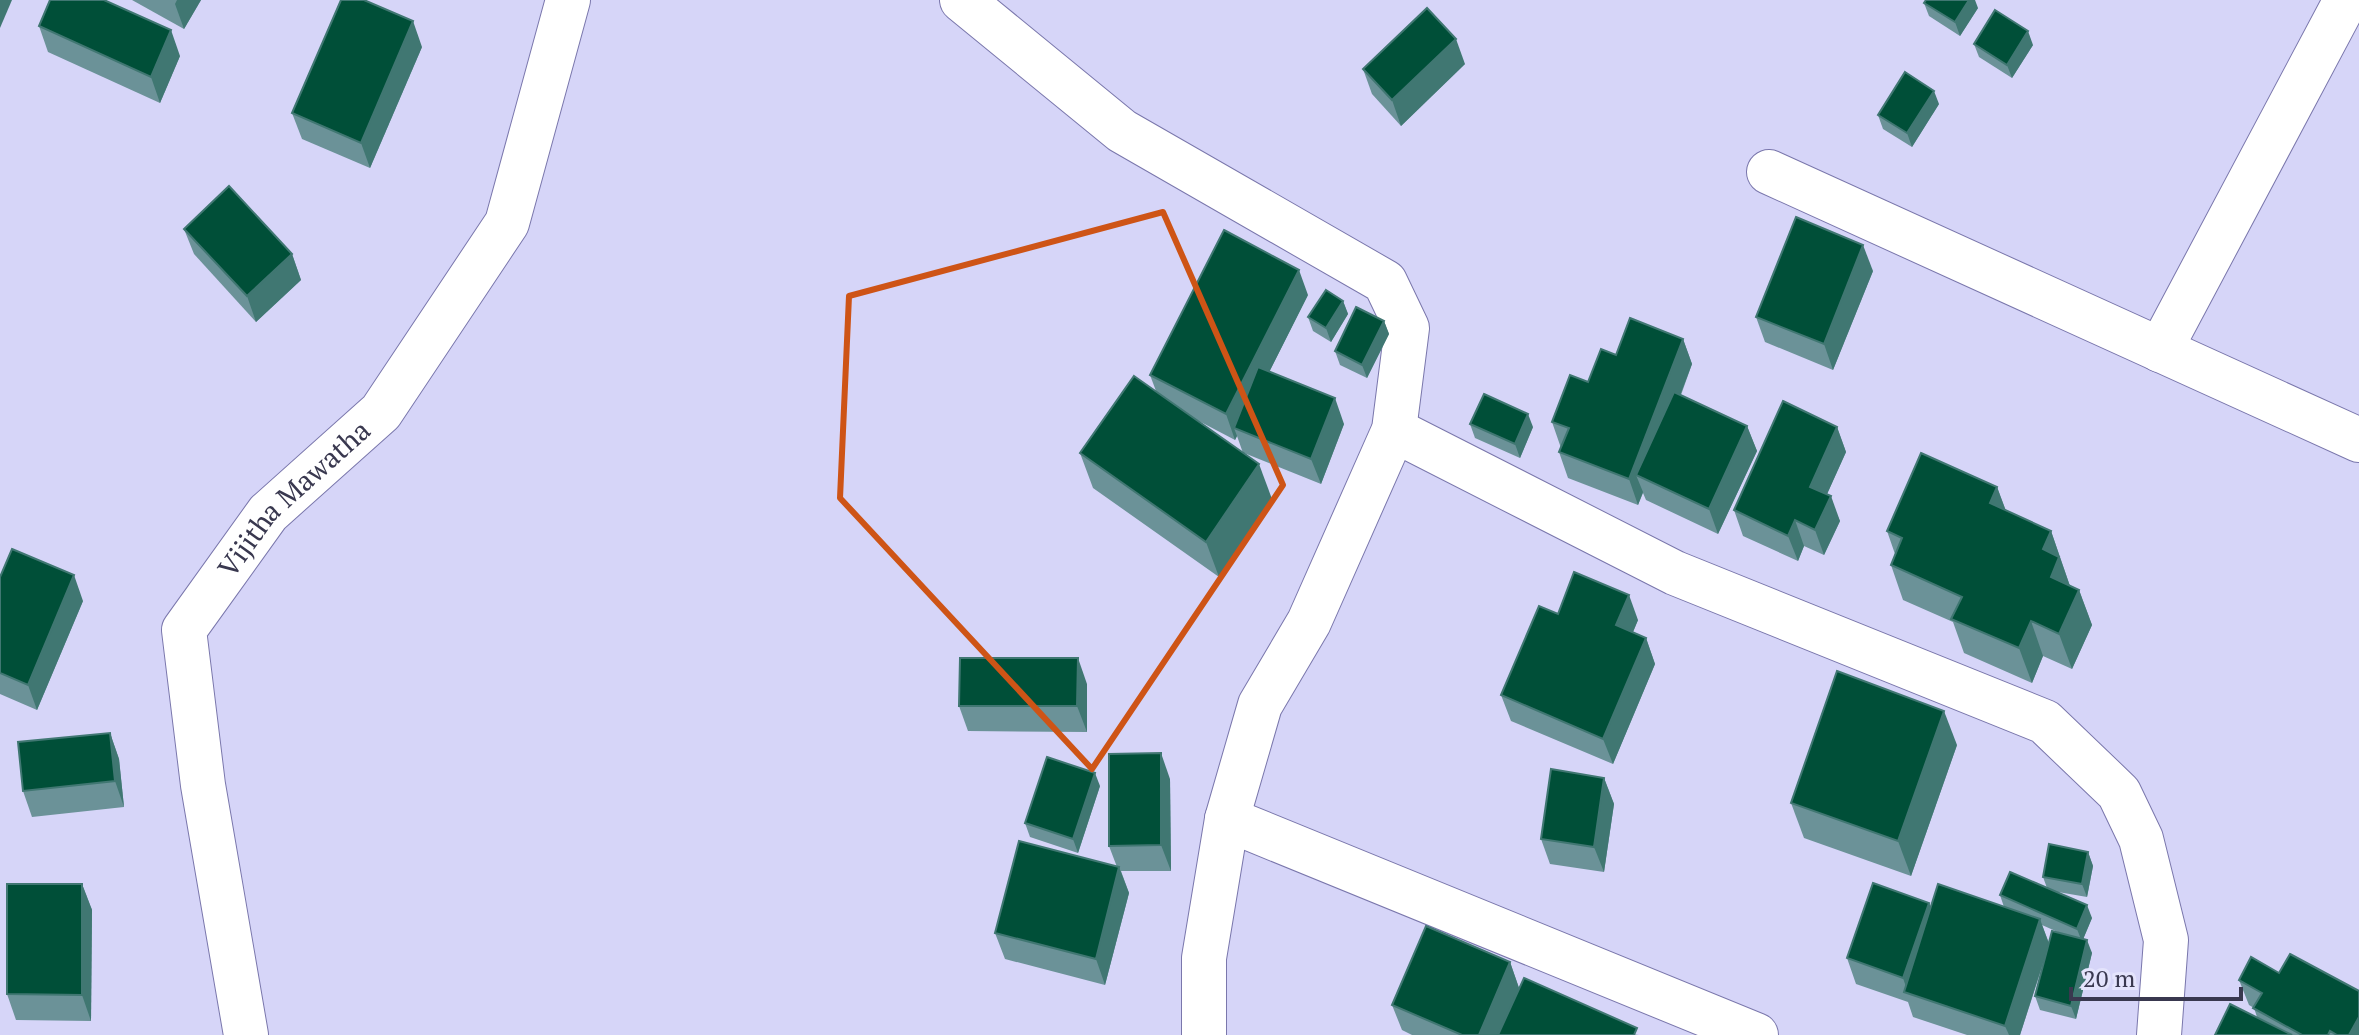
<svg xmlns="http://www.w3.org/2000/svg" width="2359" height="1035" viewBox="0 0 2359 1035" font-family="'PT Serif',serif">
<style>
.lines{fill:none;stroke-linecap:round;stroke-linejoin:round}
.minor-casing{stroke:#7a77ac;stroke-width:46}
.minor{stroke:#fff;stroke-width:44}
.wall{fill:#6b9298;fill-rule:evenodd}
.shaded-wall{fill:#407772}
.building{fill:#004f38;stroke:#407772;stroke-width:2}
.marked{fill:none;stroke:#ce5416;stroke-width:6;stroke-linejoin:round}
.labels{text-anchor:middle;stroke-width:8;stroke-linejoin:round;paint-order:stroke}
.street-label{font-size:28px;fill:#39384f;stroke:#e4e4fc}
</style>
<rect width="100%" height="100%" fill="#d6d5f8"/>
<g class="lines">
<defs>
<g id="minor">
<polyline points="962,0 1122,131 1385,282 1407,328 1394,430 1309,622 1260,705 1227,819 1204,958 1204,1035"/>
<polyline points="1769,172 2359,440"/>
<polyline points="2160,350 2346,0"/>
<polyline points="1394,430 1675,573 2045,722 2119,793 2141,839 2166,940 2159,1035"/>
<polyline points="1227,819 1756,1035"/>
<path id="s1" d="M246,1035L203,785L184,630L268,513L381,412L507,223L568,0"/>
</g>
</defs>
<use href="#minor" class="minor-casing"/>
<use href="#minor" class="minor"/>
</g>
<g class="wall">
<polygon points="132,0 201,0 184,29"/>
<polygon points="1924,3 1978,8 1960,36 1929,16"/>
<polygon points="39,26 180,56 160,103 48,52"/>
<polygon points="1974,44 2033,45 2012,78 1979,57"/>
<polygon points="422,47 370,168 302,139 292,113"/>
<polygon points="1465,64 1401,126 1372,94 1363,69"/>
<polygon points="1939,104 1912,147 1883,129 1878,115"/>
<polygon points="184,229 292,254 301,280 256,322 194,254"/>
<polygon points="1873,271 1833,370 1765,342 1756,317"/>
<path d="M1308,295L1269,372L1344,424L1321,484L1244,453L1272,499L1219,577L1093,488L1080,453L1156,391L1150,375ZM1195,419L1235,440L1237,436L1243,453Z"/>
<polygon points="1343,301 1348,314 1331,342 1313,331 1308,317"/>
<polygon points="1384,321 1389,334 1367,378 1340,365 1335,351"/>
<polygon points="1683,339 1692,364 1681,395 1747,426 1757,451 1718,534 1646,500 1643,493 1638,505 1568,478 1559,452 1561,448 1552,422 1588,382 1616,355"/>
<polygon points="1470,424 1533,427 1520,458 1475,438"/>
<polygon points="1837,427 1846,452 1827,494 1840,521 1824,555 1804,546 1798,561 1743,536 1734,510"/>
<polygon points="1997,487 2006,511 2051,531 2070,586 2079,590 2092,625 2072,669 2043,656 2032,683 1964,653 1953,622 1903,600 1891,565 1895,554 1887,531"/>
<polygon points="0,577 83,601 37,710 0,694"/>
<polygon points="1558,614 1638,620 1633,632 1646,638 1655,664 1613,764 1511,721 1501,695"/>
<polygon points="1087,684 1087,732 968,731 959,706"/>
<polygon points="110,733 119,759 124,807 32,817 23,791"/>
<polygon points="1957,745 1911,876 1804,838 1791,803"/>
<polygon points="1604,778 1614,804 1604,872 1550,864 1541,839"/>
<polygon points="1170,779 1171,871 1121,871 1129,893 1105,985 1005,959 995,933 1117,867 1109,846"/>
<polygon points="1100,786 1078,853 1030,837 1025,823"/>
<path d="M2088,852L2093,866L2087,897L2058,892L2092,918L2083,939L2092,953L2076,1019L2040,1010L2035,996L2046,955L2020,1035H1967L1913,1017L1908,1002L1856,984L1847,958L1929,903L1931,907H2004L2000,895L2047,888L2043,877ZM2042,925L2060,933L2049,943Z"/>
<polygon points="82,884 92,910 91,1021 16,1020 7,994"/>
<polygon points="1510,962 1519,988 1505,1021 1639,1035 1412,1035 1402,1030 1392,1005"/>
<polygon points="2239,980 2359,1035 2215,1035 2257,1017 2254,1008 2249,1005"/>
</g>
<g class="shaded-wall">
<polygon points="0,0 12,0 0,28"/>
<polygon points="177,0 201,0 184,29 175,4"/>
<polygon points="1969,0 1975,0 1978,8 1960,36 1955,22"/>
<polygon points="413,21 422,47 370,168 361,143"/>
<polygon points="171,30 180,56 160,103 151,77"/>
<polygon points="2028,31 2033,45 2012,78 2007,65"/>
<polygon points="1456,39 1465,64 1401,126 1392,100"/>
<polygon points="1934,91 1939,104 1912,147 1907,133"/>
<polygon points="1863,245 1873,271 1833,370 1824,344"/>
<polygon points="292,254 301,280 256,322 247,296"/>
<polygon points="1299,270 1308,295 1240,430 1234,428 1237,436 1235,440 1226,414"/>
<polygon points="1343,301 1348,314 1331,342 1326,328"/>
<polygon points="1384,321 1389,334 1367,378 1362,365"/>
<polygon points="1683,339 1692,364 1648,480 1636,475 1643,492 1638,505 1629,479"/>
<polygon points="1335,398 1344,424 1321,484 1311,459"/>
<polygon points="1528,414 1533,427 1520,458 1515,444"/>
<polygon points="1747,426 1757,451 1718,534 1709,509"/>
<polygon points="1837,427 1846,452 1819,512 1810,487"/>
<polygon points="1259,464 1272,499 1219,577 1206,542"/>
<polygon points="1997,487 2010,522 1990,503"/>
<polygon points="1831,496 1840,521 1824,555 1815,530"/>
<polygon points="1795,520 1804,546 1798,561 1788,536"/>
<polygon points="2051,531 2063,566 2072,592 2051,577 2043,549"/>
<polygon points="74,575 83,601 37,710 28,685"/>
<polygon points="2079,590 2092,625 2072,669 2059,634"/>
<polygon points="1629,595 1638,620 1625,651 1616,625"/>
<polygon points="2031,621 2043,656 2032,683 2019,648"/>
<polygon points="1646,638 1655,664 1613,764 1603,739"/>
<polygon points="1078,658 1087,684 1087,732 1077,706"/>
<polygon points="1944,711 1957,745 1911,876 1898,841"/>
<polygon points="110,733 119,759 124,807 115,781"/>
<polygon points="1161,753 1170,779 1171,871 1161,845"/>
<polygon points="1095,773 1100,786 1078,853 1073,839"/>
<polygon points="1604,778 1614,804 1604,872 1594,847"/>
<polygon points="2088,852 2093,866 2087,897 2082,884"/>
<polygon points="1119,867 1129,893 1105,985 1096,959"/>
<polygon points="82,884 92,910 91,1021 82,995"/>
<polygon points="1929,903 1939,928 1908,993 1903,978"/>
<polygon points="2087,905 2092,918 2082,942 2077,929"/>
<polygon points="2040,919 2049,944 2020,1035 2009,1035 2005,1026"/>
<polygon points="2087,940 2092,953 2076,1019 2071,1006"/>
<polygon points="1510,962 1519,988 1499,1035 1479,1035"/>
<polygon points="2359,1017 2359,1035 2349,1035"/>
</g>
<g class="building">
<polygon points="50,0 104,0 171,30 151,77 39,26"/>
<polygon points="341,0 364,0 413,21 361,143 292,113"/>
<polygon points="1926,0 1969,0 1955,22 1924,3"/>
<polygon points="1427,8 1456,39 1392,100 1363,69"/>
<polygon points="1995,10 2028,31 2007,65 1974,44"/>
<polygon points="1905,72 1934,91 1907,133 1878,115"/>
<polygon points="229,186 292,254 247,296 184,229"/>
<polygon points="1796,217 1863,245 1824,344 1756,317"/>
<polygon points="1224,230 1299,270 1226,414 1150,375"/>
<polygon points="1326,290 1343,301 1326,328 1308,317"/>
<polygon points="1356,307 1384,321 1362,365 1335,351"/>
<polygon points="1630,318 1683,339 1629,479 1559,452 1569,428 1552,422 1570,375 1588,382 1601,349 1616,355"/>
<polygon points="1258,367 1335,398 1311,459 1234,428"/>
<polygon points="1134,376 1259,464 1206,542 1080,453"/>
<polygon points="1674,392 1747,426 1709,509 1636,475"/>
<polygon points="1484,394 1528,414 1515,444 1470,424"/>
<polygon points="1783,401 1837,427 1810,487 1831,496 1815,530 1795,520 1788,536 1734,510"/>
<polygon points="1921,453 1997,487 1990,503 2051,531 2043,549 2059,557 2051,577 2079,590 2059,634 2031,621 2019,648 1951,619 1962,597 1891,565 1902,538 1887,531"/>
<polygon points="12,549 74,575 28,685 0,673 0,577"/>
<polygon points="1574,572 1629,595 1616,625 1646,638 1603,739 1501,695 1539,606 1558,614"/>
<polygon points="960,658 1078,658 1077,706 959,706"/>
<polygon points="1837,671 1944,711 1898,841 1791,803"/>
<polygon points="110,733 115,781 23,791 18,742"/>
<polygon points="1161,753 1161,845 1109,846 1109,754"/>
<polygon points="1047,757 1095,773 1073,839 1025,823"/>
<polygon points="1551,769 1604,778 1594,847 1541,839"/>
<polygon points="1019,841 1119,867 1096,959 995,933"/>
<polygon points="2049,844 2088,852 2082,884 2043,877"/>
<polygon points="2010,872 2087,905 2077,929 2000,895"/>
<polygon points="1873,883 1929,903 1903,978 1847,958"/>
<polygon points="7,884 82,884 82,995 7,994"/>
<polygon points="1938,884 2040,919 2005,1026 1904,992"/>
<polygon points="1426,926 1510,962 1479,1035 1462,1035 1392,1005"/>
<polygon points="2052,931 2087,940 2071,1006 2035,996"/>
<polygon points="2290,954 2359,991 2359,1017 2349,1035 2337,1035 2330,1031 2328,1035 2302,1035 2253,1008 2262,993 2239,980 2251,957 2279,973"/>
<polygon points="1524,978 1637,1028 1634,1035 1498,1035"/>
<polygon points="2230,1004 2292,1035 2215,1035"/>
</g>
<path class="marked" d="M1163,212L1283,485L1092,769L840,498L849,296Z"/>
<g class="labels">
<g class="street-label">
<text dy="10" stroke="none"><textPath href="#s1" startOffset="582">Vijitha Mawatha</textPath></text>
</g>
</g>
<path d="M2071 987v12h170v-12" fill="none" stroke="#39384f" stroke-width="4"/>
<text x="2083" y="987" font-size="24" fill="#39384f" stroke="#e4e4fc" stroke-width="6" paint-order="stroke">20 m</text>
</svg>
